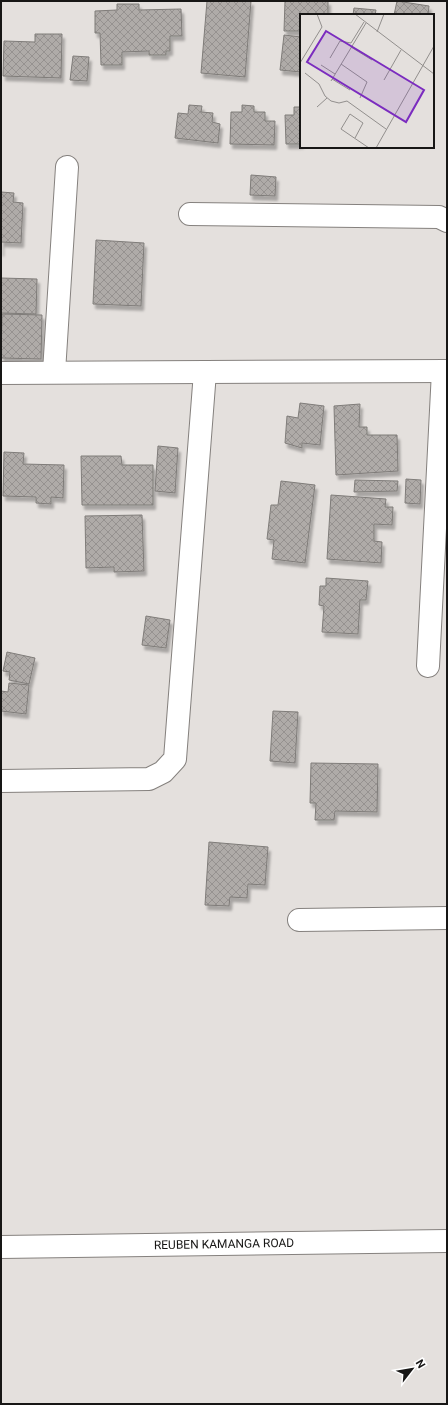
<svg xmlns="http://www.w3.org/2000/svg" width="448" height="1405" viewBox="0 0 448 1405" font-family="Roboto,sans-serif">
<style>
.building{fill:url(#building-cross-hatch);stroke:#7f7c79;filter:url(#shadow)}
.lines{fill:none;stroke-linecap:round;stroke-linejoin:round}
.minor-casing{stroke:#85817e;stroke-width:24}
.minor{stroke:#fff;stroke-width:22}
.labels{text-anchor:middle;stroke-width:3.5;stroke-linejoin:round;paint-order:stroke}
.street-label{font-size:12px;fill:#171615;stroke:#fff}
.inset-road{fill:none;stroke:#928f8d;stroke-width:1}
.view{fill:#7b2cbf;fill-opacity:0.15;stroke:#7b2cbf;stroke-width:2}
.inset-edge{fill:none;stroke:#171615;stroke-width:2}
</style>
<defs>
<pattern id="building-cross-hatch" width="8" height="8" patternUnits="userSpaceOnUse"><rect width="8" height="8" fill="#afaba8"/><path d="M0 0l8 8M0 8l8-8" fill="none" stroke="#969290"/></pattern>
<filter id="shadow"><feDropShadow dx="2.5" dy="4.5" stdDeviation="1" flood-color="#0004"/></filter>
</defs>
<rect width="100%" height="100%" fill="#e4e0dd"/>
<g class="building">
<polygon points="207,1 251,1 245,77 201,73"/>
<polygon points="285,1 328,1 328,15 301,15 301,31 284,31"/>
<polygon points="397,1 429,6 428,15 394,15"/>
<polygon points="117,4 139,4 139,10 181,9 182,36 170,36 170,51 166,51 166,55 149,55 149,51 122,52 122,65 101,65 100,33 95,33 95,11 117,10"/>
<polygon points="354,8 376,10 375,15 353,15"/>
<polygon points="35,34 62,34 61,78 3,76 4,41 35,42"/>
<polygon points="284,35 301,37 301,72 280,70"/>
<polygon points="73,56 89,57 87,81 70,80"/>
<polygon points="189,105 202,106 201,112 213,113 212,122 220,124 218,143 175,138 178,113 188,114"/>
<polygon points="242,105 254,106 254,112 265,112 265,121 275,121 274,145 230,144 231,112 242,112"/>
<polygon points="294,107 301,107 301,144 286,144 285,115 294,115"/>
<polygon points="251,175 276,177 275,196 250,195"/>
<polygon points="1,192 14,193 13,202 23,203 21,243 1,242 1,252"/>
<polygon points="96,240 144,243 141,306 93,304"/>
<polygon points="1,278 37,279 36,314 1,313"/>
<polygon points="2,314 42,315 41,359 1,358"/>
<polygon points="300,403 324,406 320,445 302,443 302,448 285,443 287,416 298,418"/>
<polygon points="360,404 359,427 367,427 367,435 397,435 398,471 336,475 334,406"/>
<polygon points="158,446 178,448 175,493 155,491"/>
<polygon points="4,452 24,453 23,464 64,465 63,498 51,497 51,504 36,503 36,497 3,496"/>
<polygon points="81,456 121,456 122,465 153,465 153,505 82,505"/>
<polygon points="406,479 421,480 420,504 405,503"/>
<polygon points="355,480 398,481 397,491 354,492"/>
<polygon points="281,481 315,485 305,563 272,559 274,540 267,539 271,505 278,505"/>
<polygon points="331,495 386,499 385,507 393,507 392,525 374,524 374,541 382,542 381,563 327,559"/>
<polygon points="142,515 144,571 114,572 114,567 86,568 85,516"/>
<polygon points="326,578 368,581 366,600 360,600 358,634 322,632 324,606 319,605 320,586 326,586"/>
<polygon points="146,616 170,620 166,648 142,645"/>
<polygon points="7,652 35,658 29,684 9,680 10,672 3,671"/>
<polygon points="9,683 29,685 26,714 1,711 1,691 8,692"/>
<polygon points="273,711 298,712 295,763 270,761"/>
<polygon points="311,763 378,764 377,812 335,811 334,820 315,820 316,803 310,803"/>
<polygon points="209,842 268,847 265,885 248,884 247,898 230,897 229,906 205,905"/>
</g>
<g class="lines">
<defs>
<g id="minor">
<polyline points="190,214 439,217 447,221"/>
<polyline points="54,372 67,167"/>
<polyline points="1,373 447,371"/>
<polyline points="428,666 443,371"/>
<polyline points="1,781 149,779 163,772 175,759 205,372"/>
<polyline points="299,920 447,918"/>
<polyline points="1,1247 447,1241"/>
</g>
</defs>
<use href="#minor" class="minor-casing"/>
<use href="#minor" class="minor"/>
</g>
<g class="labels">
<g class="street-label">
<text transform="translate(224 1244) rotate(-1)" y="4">REUBEN KAMANGA ROAD</text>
</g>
</g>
<g transform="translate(300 14)">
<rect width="134" height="134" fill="#e4e0dd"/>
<path class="inset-road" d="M55,0L134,60M77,18L84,0M51,33L72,46M30,44L40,27L51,29L64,8M0,49L22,13L17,0M41,50L67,68L60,84M21,51L35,60M5,59L19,70L25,82L31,87L39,89L47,87L86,115M32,65L50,76M84,66L101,36M31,67L66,9M17,93L27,84M55,124L63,109L50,100L41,115L69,134M76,134L134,32"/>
<path class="view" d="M26,17L124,76L106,108L7,48Z"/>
<rect width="134" height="134" class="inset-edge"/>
</g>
<rect width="448" height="1405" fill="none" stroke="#171615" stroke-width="4"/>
<g transform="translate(412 1369) rotate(59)" stroke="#ffffff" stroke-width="3" paint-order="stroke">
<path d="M0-3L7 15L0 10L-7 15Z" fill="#171615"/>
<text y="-6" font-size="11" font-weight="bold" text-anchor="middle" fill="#171615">N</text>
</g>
</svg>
